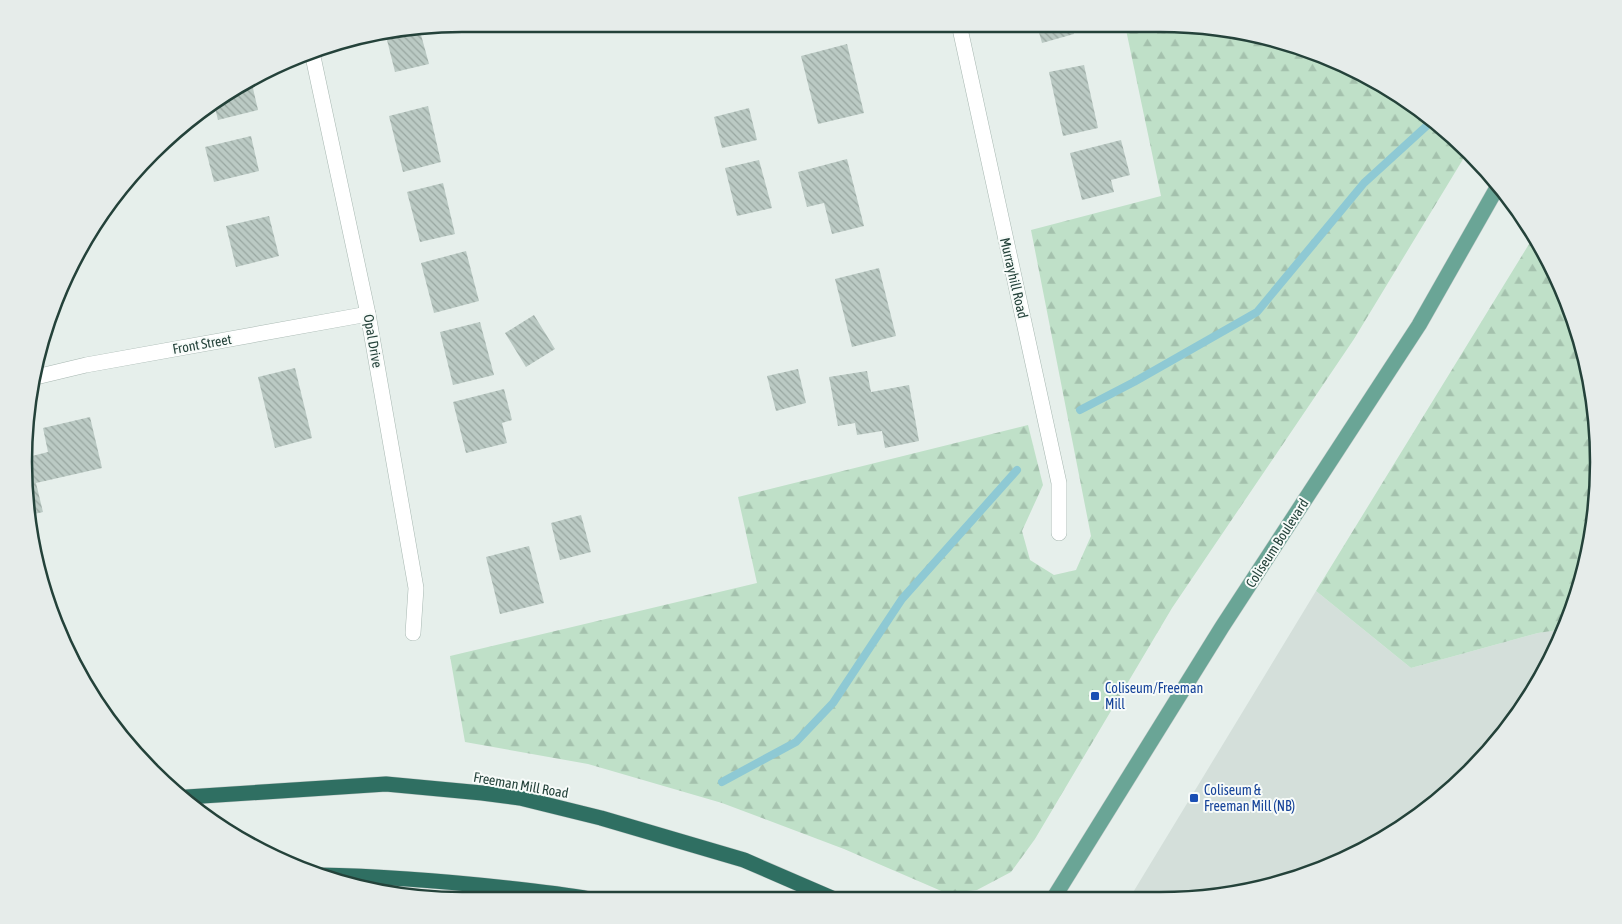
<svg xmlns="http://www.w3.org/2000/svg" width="1622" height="924" viewBox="0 0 1622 924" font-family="'Asap Condensed',sans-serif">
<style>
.built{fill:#d4dfda}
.forest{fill:url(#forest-firs)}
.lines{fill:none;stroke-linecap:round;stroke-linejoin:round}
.stream{stroke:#8ec9d4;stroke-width:8}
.building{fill:url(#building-back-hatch)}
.minor-casing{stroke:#a8b8b2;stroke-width:16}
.major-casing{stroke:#c2cac8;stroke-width:16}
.highway-casing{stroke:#c2cac8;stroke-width:16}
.minor{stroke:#fff;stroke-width:15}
.major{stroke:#6aa596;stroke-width:15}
.highway{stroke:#2f6f62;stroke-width:15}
.transit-dot{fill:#1a4fb4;stroke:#f7fbf9;stroke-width:2}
.labels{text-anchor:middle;stroke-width:4;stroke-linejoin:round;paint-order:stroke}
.street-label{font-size:14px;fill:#24423a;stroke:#f7fbf9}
.transit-label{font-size:14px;fill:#164399;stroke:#f7fbf9;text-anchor:start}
.rim{fill:none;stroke:#24423a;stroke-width:2.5}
</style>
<defs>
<pattern id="forest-firs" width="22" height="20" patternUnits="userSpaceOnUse" patternTransform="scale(1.25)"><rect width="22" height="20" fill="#bfe0c8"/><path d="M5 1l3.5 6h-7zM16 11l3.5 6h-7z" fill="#a4c1ad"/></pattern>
<pattern id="building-back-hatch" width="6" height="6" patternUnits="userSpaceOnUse" patternTransform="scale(1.25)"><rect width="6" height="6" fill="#bbcac4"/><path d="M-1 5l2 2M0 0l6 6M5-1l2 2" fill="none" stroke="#98a6a0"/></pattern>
</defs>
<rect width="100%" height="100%" fill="#e6efeb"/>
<polygon class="built" points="1316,591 1411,668 1538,633 1565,629 1525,705 1470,772 1379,841 1301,877 1189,899 1129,899"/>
<g class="forest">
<polygon points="1125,25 1189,25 1301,47 1403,97 1468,151 1354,339 1172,608 1035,839 1011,872 977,890 946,893 844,849 722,803 588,764 465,742 450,656 757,583 738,497 1028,425 1043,485 1022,531 1030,560 1054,575 1076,570 1091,536 1031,230 1161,196"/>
<polygon points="1534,236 1565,294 1590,376 1598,462 1590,547 1565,629 1538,633 1411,668 1316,591"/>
</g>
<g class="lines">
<g class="stream">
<polyline points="1080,410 1134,382 1257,312 1364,183 1432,121"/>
<polyline points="722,782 796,742 833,703 902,599 1017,470"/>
</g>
</g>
<g class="building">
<polygon points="1037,25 1072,25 1074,34 1042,43"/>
<polygon points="420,31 429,64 395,72 386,36"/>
<polygon points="847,44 864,113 818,124 801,56"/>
<polygon points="1084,65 1098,128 1063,136 1049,72"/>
<polygon points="252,84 258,110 218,120 214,104"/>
<polygon points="428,106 441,162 403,172 389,116"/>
<polygon points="749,108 757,140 722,148 714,117"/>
<polygon points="251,136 259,171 214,182 205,147"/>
<polygon points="1121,140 1130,175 1111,180 1114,192 1082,200 1070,153"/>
<polygon points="847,159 864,226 832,234 824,203 807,207 798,172"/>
<polygon points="759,160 772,208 737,216 725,168"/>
<polygon points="443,183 455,234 420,242 407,192"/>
<polygon points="269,216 279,256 236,267 226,226"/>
<polygon points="466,251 479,301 434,313 421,263"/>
<polygon points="879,268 896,336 852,347 835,279"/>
<polygon points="534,315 555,349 526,367 505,333"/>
<polygon points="480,322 494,375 453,385 440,332"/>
<polygon points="295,368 312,438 275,448 258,377"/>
<polygon points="798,369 806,403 776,411 767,376"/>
<polygon points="867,371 871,392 909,385 919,441 885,448 882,431 857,435 855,423 838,426 829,377"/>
<polygon points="504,389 512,420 502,423 507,443 466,453 453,402"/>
<polygon points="90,417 102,468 36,483 43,512 30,515 25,490 29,446 32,456 48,452 43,428"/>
<polygon points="581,515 591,552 560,560 551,523"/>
<polygon points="529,546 544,603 500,614 486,557"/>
</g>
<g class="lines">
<defs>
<g id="minor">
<polyline points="959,24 1059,483 1059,533"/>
<polyline points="312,52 368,314 416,588 413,633"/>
<polyline points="36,377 86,365 368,314"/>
</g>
<polyline id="major" points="1053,899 1222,627 1419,325 1498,186"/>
<g id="highway">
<polyline points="187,797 386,784 482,793 520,798 601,818 744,860 834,899"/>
<path d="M317,875C381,876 444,881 507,888C535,891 563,894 590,899"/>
</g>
</defs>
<use href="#minor" class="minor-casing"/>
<use href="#major" class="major-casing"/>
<use href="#highway" class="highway-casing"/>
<use href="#minor" class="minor"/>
<use href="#major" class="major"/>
<use href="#highway" class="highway"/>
</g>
<g class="transit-dot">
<rect x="1090" y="691" width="10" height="10" rx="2.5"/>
<rect x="1189" y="793" width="10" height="10" rx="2.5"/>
</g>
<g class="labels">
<g class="street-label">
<text transform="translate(1014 278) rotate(77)" y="5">Murrayhill Road</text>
<text transform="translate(373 341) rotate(80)" y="5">Opal Drive</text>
<text transform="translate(202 344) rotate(-10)" y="5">Front Street</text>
<text transform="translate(1277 543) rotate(-57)" y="5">Coliseum Boulevard</text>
<text transform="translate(521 785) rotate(10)" y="5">Freeman Mill Road</text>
</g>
<g class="transit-label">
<text x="1105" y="693">Coliseum/Freeman<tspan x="1105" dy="16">Mill</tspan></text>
<text x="1204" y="795">Coliseum &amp;<tspan x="1204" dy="16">Freeman Mill (NB)</tspan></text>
</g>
</g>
<path d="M0 0H1622V924H0ZM462 32H1160A430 430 0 0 1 1590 462V462A430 430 0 0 1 1160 892H462A430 430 0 0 1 32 462V462A430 430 0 0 1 462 32Z" fill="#e6ecea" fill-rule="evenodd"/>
<path class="rim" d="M462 32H1160A430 430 0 0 1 1590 462V462A430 430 0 0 1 1160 892H462A430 430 0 0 1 32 462V462A430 430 0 0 1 462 32Z"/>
</svg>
